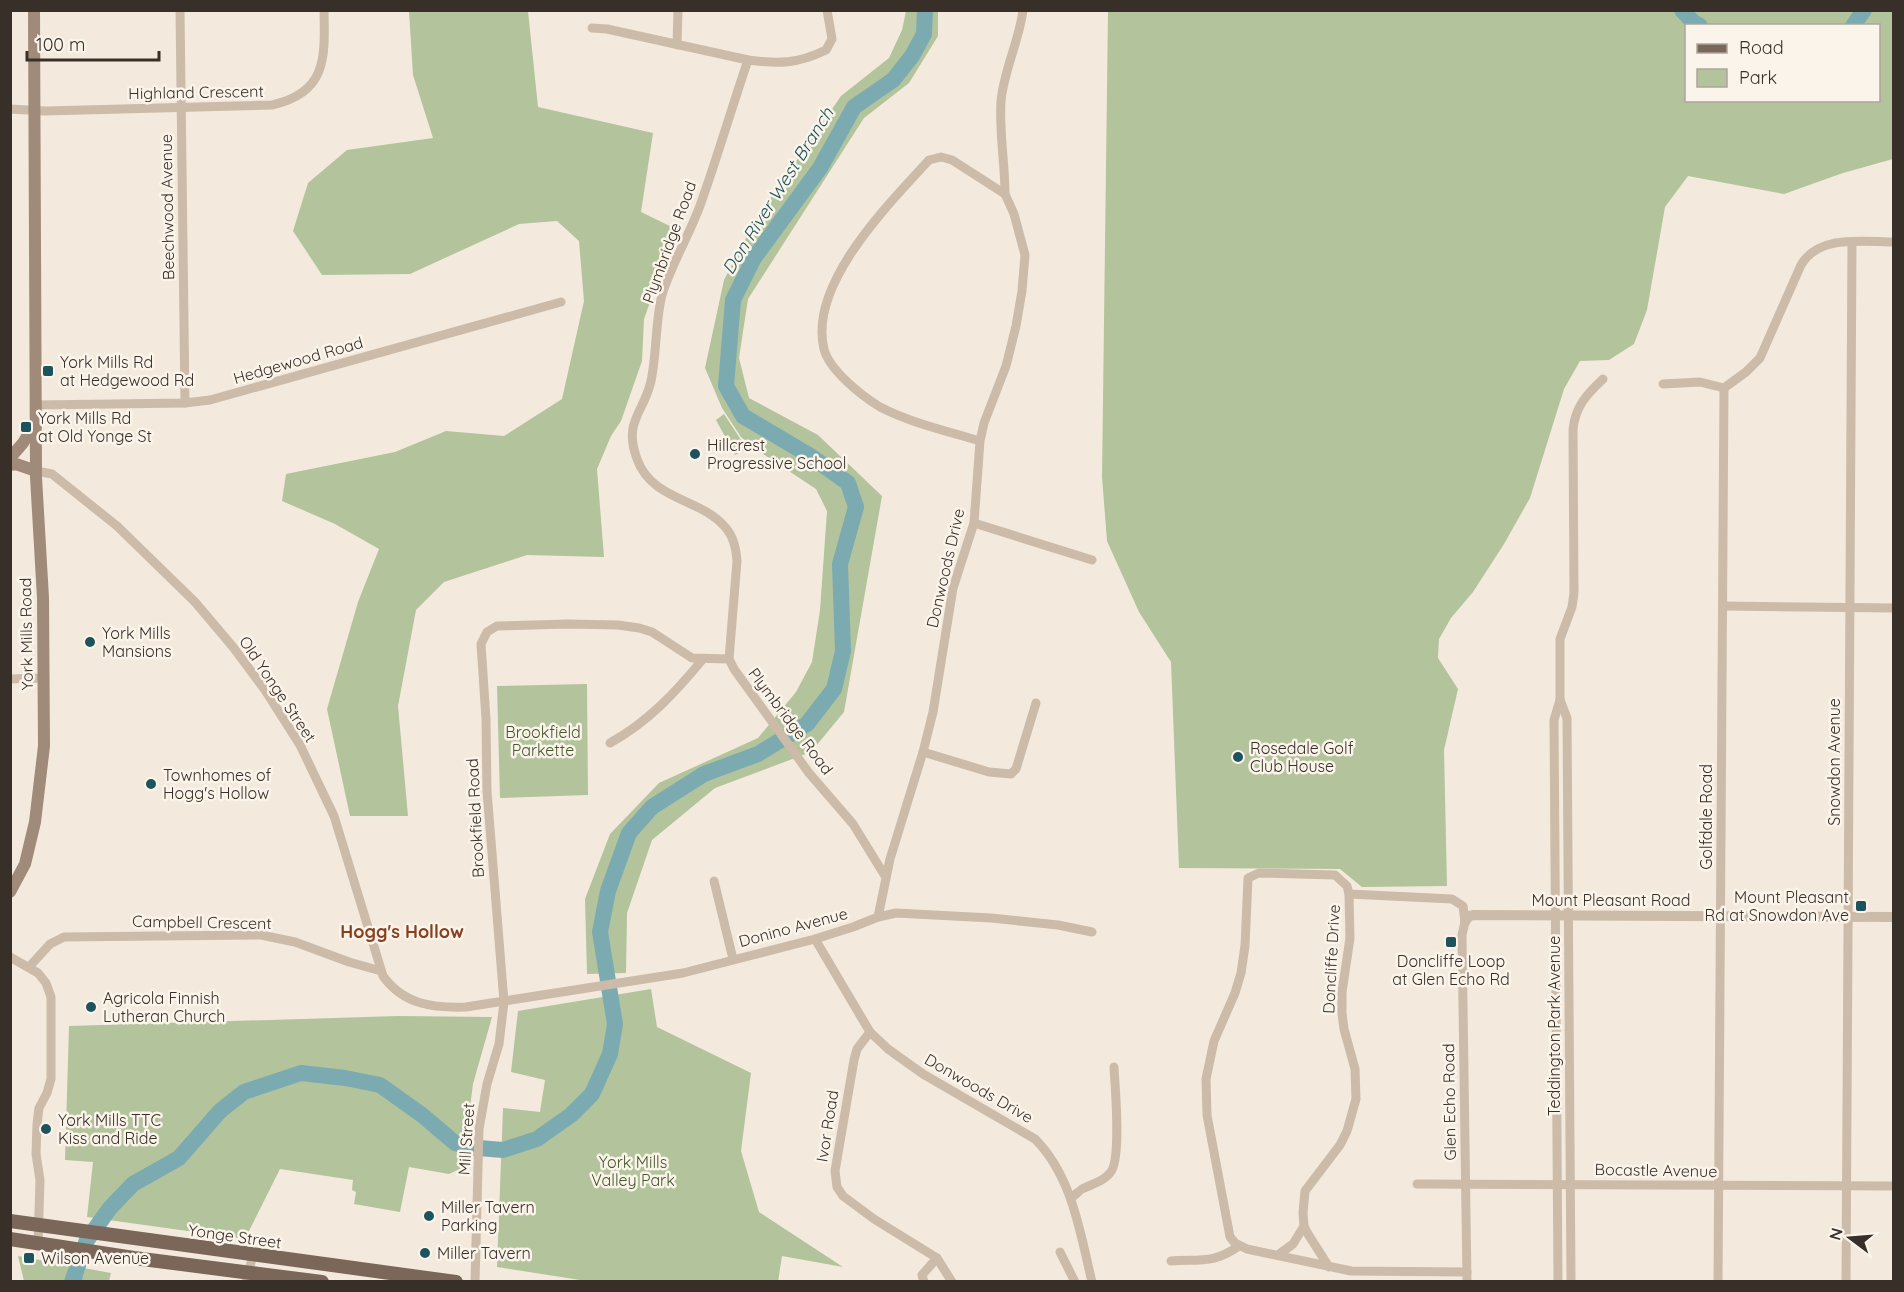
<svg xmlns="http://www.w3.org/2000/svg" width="1904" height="1292" viewBox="0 0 1904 1292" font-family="Quicksand,sans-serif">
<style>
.green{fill:#b3c39c;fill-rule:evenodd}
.water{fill:#7babb1}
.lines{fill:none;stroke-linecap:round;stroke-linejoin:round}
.river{stroke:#7babb1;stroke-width:16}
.minor{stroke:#ccbba8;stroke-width:9}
.tertiary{stroke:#ccbba8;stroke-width:10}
.secondary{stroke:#a08a79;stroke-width:12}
.primary{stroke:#7b6759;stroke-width:14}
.poi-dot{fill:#1d535c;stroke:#faf4ea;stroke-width:2}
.labels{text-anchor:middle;stroke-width:5;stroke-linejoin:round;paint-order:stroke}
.street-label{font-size:16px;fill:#382f29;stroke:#faf4ea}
.poi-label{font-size:16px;fill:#382f29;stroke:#faf4ea;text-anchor:start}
.park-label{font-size:16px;fill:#44582b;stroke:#faf4ea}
.water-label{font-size:18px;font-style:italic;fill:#1d535c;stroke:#faf4ea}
.neighbourhood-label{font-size:18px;font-weight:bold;fill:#8a401f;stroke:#faf4ea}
</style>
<rect width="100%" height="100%" fill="#f3eadd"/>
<g class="green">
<polygon points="409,11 528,11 538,107 653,133 641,212 676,229 644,319 642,361 621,421 611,436 597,469 604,557 527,555 444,582 416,610 398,706 408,816 350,816 327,709 358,602 379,549 335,524 282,501 286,474 395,452 446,431 504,436 562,399 584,301 579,241 557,221 519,224 410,274 322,275 293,231 308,183 347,150 433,138 413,75"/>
<polygon points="906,11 938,11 938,36 909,83 864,118 748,299 739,358 749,398 818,435 882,496 844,712 811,752 715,788 652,840 627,913 626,973 587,974 585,899 610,834 659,783 758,738 796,692 812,662 820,610 827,511 816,489 754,448 741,437 722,408 705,368 724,280 756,219 841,96 889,58 902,30"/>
<path d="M1108,11H1893V159L1843,173L1784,194L1688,176L1665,207L1647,310L1634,344L1609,360L1580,361L1564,389L1530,498L1504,544L1473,592L1451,618L1439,639L1438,658L1458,689L1444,750L1447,886L1362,887L1340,869L1179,868L1171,662L1139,612L1107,541L1102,477ZM1686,26H1878V100H1686Z"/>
<polygon points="724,414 747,449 735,455 716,420"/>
<polygon points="587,684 588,795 500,798 497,686"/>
<polygon points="651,989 657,1027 751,1073 741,1151 759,1212 843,1267 782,1256 778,1282 593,1282 497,1267 503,1108 540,1112 545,1080 511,1072 518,1011"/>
<polygon points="398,1016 492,1017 473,1084 462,1168 449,1174 409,1167 400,1212 354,1204 356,1192 352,1190 353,1180 280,1169 245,1239 87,1217 93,1162 65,1160 69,1026"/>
<polygon points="18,1256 111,1273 109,1281 24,1281"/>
</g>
<polygon class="water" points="102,1220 97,1237 86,1259 82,1281 66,1282 70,1263 83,1233"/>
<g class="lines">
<g class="river">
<polyline points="1682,10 1693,22 1700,26"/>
<polyline points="1853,26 1864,10"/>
<polyline points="72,1282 87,1240 110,1208 133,1184 179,1158 220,1111 244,1092 301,1073 345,1078 380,1085 422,1115 455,1143 467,1147 503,1150 537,1139 571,1115 592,1094 610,1054 615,1024 600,932 608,891 629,833 652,807 704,774 758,754 807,724 834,689 843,651 840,564 856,507 848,483 812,457 743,416 726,386 733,300 754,258 820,168 854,107 893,80 912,56 924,34 925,10"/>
</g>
<g class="minor">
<polyline points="180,10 185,403"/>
<path d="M592,28L607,29L748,60C779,64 797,64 826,50L832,39L827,10"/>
<polyline points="677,45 678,10"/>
<path d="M748,60C732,107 718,155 701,203C690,234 671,265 662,295C655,323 657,353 651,381C644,413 623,421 637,459C652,501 701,498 725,527C734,537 736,549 737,561L729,659L734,669L809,773L853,824L885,876"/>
<path d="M10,109L45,111L272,105C327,93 325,58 324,10"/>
<path d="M1005,194C1005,163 999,132 1001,101C1004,69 1019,42 1023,10"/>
<polyline points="1663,384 1700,382 1724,388"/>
<path d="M1724,388L1746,372L1760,358L1801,265C1819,234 1863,242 1894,242"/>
<polyline points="36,405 185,403 210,400 561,302"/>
<path d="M36,471L52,474L117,526L195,602L233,647L265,690L300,745L334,816L383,976C404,1005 433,1008 466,1007L683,973L815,939L853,927L878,917L896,913L991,918L1058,925L1092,932"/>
<polyline points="974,523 1092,560"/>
<polyline points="1723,606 1894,608"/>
<polyline points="10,679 43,678"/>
<polyline points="1560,700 1567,718 1571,1282"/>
<path d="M610,743C648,722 675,693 703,659"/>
<polyline points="923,752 989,772 1011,774 1016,769 1036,703"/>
<polyline points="714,881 733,959"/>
<polyline points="1349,894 1452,899 1463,906 1465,922 1462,935 1467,1282"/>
<path d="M878,917L890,859L923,752L933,712L953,588L974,523L980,441L984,423L1006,366L1016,326L1022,291L1025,255L1014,214L1005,194L952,160L941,157L929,160C889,204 808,284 824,349C829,370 862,396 880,407C911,423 947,431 980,441"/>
<path d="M815,939L870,1032L888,1049L923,1074L1035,1139C1072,1176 1080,1232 1092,1282"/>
<polyline points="10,957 38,973 46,983 51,997 51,1079 47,1093 39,1108 37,1124 36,1154 40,1180 38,1243"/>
<polyline points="29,967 50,944 64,937 261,935 295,942 349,962 381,971"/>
<polyline points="870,1032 857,1049 854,1060 835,1171 837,1187 843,1196 874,1219 937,1258 952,1282"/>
<polyline points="1417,1184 1894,1186"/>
<path d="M1071,1198C1075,1195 1078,1192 1082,1189C1092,1184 1103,1182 1110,1173C1122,1160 1115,1088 1114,1067"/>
<polyline points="1060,1252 1075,1282"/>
<polyline points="1278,1255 1293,1244 1304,1226"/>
<path d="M1171,1261C1201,1259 1213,1264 1239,1246"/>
<polyline points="1329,1267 1308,1234 1304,1226 1303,1213 1305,1191 1340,1145 1347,1131 1356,1099 1355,1069 1344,1029 1342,1013 1342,992 1350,938 1349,894 1347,886 1335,875 1259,873 1248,878 1245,946 1241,973 1235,993 1214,1041 1206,1079 1207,1115 1230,1237 1235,1243 1247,1249 1351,1271 1467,1272"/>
<polyline points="246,1282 253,1255"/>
<polyline points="475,1282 479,1129 487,1084 499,1044 504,1002 487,791 486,719 481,644 487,632 497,626 567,624 618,625 639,628 652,632 692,658 729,659"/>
<polyline points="924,1282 922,1275 937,1258"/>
<path d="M1558,1282L1554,720L1560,700V639L1572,607L1574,593L1573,430C1575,407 1586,395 1603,379"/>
<polyline points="1718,1282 1724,388"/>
<polyline points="1846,1282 1852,242"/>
</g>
<polyline class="tertiary" points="1465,922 1469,916 1474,915 1894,917"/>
<g class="secondary">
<polyline points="10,458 23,443 35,423"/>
<polyline points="10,465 16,464 36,471"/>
<polyline points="10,892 25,864 35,822 44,746 43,598 36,477 34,10"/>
</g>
<g class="primary">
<polyline points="10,1221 456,1282"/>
<polyline points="10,1239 134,1258 322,1282"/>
</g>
</g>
<g class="poi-dot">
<rect x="42" y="365" width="12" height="12" rx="3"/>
<rect x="20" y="421" width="12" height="12" rx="3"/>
<circle cx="695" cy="454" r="6"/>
<circle cx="90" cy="642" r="6"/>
<circle cx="1238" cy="757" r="6"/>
<circle cx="151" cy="784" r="6"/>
<rect x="1855" y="900" width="12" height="12" rx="3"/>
<rect x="1445" y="936" width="12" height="12" rx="3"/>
<circle cx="91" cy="1007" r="6"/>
<circle cx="46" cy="1129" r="6"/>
<circle cx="429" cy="1216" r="6"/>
<circle cx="425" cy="1253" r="6"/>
<rect x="23" y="1252" width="12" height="12" rx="3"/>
</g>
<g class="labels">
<g class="street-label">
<text transform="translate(196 92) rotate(-1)" y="6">Highland Crescent</text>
<text transform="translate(167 207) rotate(-91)" y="6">Beechwood Avenue</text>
<text transform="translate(669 242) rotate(-70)" y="6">Plymbridge Road</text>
<text transform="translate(298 360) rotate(-16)" y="6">Hedgewood Road</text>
<text transform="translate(945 568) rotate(-77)" y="6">Donwoods Drive</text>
<text transform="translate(26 634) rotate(-91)" y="6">York Mills Road</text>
<text transform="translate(278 689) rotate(56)" y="6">Old Yonge Street</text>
<text transform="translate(791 721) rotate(53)" y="6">Plymbridge Road</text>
<text transform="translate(1834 762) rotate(-90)" y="6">Snowdon Avenue</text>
<text transform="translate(1706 817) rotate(-90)" y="6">Golfdale Road</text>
<text transform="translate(475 818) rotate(-93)" y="6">Brookfield Road</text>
<text x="1611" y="906">Mount Pleasant Road</text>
<text transform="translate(202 922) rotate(1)" y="6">Campbell Crescent</text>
<text transform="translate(793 927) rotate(-15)" y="6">Donino Avenue</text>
<text transform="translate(1331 959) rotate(-87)" y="6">Doncliffe Drive</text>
<text transform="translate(1554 1026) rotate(-90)" y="6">Teddington Park Avenue</text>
<text transform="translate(979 1088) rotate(30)" y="6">Donwoods Drive</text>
<text transform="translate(1449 1102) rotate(-91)" y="6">Glen Echo Road</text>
<text transform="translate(827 1126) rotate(-81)" y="6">Ivor Road</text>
<text transform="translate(466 1139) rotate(-86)" y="6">Mill Street</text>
<text transform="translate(1656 1170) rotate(1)" y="6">Bocastle Avenue</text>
<text transform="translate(235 1236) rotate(8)" y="6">Yonge Street</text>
</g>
<g class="poi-label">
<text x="60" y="368">York Mills Rd<tspan x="60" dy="18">at Hedgewood Rd</tspan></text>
<text x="38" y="424">York Mills Rd<tspan x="38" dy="18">at Old Yonge St</tspan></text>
<text x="707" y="451">Hillcrest<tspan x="707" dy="18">Progressive School</tspan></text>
<text x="102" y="639">York Mills<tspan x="102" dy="18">Mansions</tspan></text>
<text x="1250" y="754">Rosedale Golf<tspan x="1250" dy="18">Club House</tspan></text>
<text x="163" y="781">Townhomes of<tspan x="163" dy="18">Hogg's Hollow</tspan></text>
<text x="1849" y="903" text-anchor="end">Mount Pleasant<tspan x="1849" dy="18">Rd at Snowdon Ave</tspan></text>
<text x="1451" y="967" text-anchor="middle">Doncliffe Loop<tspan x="1451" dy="18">at Glen Echo Rd</tspan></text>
<text x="103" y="1004">Agricola Finnish<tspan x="103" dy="18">Lutheran Church</tspan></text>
<text x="58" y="1126">York Mills TTC<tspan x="58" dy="18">Kiss and Ride</tspan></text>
<text x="441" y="1213">Miller Tavern<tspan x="441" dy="18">Parking</tspan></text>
<text x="437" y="1259">Miller Tavern</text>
<text x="41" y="1264">Wilson Avenue</text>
</g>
<g class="park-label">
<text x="543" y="738">Brookfield<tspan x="543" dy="18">Parkette</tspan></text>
<text x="633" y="1168">York Mills<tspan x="633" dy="18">Valley Park</tspan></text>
</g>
<g class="water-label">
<text transform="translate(778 191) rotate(-58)" y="6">Don River West Branch</text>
</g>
<g class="neighbourhood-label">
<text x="402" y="938">Hogg's Hollow</text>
</g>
</g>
<rect width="1904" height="1292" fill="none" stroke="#382f29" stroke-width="24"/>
<rect x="1685" y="24" width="195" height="78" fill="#faf4ea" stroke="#aca59d" stroke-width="1.5"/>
<rect x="1697" y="44" width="30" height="9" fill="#7b6759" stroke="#aca59d" stroke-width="1.5"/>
<text x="1739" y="54" font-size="18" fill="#382f29">Road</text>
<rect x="1697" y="69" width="30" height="18" fill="#b3c39c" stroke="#aca59d" stroke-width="1.5"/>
<text x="1739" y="84" font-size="18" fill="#382f29">Park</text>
<g transform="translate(1850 1238) rotate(286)" stroke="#faf4ea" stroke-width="4.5" paint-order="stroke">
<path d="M0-4.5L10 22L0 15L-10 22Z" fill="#382f29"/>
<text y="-9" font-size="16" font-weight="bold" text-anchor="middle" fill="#382f29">N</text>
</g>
<path d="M27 51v9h132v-9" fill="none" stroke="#382f29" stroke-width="3"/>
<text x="36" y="51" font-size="18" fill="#382f29" stroke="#faf4ea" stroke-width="4.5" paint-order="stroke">100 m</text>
</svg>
